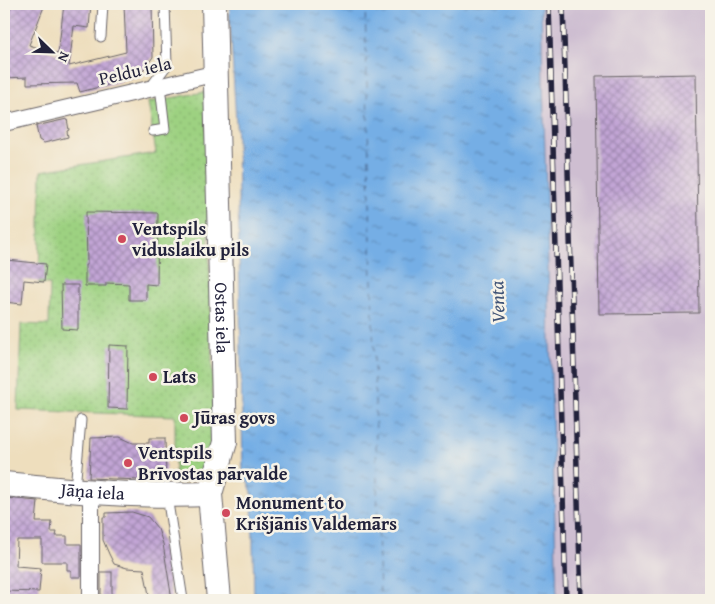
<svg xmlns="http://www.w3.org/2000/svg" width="715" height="604" viewBox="0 0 715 604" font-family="'Gentium Book Plus',serif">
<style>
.industrial{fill:#cebed1}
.grass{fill:url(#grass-dots);stroke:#607a5e}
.water{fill:url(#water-ripples);stroke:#4c6890}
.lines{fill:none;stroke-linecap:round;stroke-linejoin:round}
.ferry{stroke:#3f5376;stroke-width:1;stroke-dasharray:6 5;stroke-linecap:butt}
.building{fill:url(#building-cross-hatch)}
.lane-casing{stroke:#696468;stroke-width:11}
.street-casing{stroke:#696468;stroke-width:18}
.secondary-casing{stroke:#696468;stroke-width:26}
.lane{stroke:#fff;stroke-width:9}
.street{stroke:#fff;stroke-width:16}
.secondary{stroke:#fff;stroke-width:24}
.rail-casing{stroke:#22223b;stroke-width:5.5}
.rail{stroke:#f7f3e8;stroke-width:4;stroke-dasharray:11;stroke-linecap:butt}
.poi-dot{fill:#d1495b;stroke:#f7f3e8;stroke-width:2}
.labels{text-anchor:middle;stroke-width:5;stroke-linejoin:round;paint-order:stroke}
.street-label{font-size:18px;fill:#22223b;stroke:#f7f3e8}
.poi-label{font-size:18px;font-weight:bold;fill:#22223b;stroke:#f7f3e8;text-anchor:start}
.water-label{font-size:19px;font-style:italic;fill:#3f5376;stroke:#f7f3e8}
</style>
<defs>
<pattern id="grass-dots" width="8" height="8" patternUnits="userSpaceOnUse" patternTransform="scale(1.25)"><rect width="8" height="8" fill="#9dd181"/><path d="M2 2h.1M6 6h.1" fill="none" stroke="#87b370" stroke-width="1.8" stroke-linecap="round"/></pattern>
<pattern id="water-ripples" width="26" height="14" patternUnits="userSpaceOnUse" patternTransform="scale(1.25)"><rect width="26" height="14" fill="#75aee5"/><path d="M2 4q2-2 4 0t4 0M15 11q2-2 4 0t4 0" fill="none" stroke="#608dbb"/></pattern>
<pattern id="building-cross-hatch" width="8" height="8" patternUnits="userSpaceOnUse" patternTransform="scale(1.25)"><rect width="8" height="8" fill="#c2a5d5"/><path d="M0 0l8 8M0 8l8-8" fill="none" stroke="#9d86ae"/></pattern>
</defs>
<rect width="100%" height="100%" fill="#f7f3e8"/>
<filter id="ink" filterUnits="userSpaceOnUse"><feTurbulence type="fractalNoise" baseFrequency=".02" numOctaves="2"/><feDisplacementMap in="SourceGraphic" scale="10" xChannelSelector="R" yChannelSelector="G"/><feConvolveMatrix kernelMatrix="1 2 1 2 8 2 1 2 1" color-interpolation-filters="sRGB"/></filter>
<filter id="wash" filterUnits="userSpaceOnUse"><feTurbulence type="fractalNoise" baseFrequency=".0096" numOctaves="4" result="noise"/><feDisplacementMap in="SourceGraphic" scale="20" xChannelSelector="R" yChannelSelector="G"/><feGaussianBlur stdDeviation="1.12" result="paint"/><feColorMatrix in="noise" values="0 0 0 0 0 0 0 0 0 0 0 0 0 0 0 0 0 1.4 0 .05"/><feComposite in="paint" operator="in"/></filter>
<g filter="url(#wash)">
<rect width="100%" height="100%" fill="#eedebd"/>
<polygon class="industrial" points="541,4 711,4 711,600 557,600"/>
<path class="grass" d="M205,92L214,440C207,468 206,477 175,484V416L18,410L21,324L49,325L50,284H39L41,171L156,153L148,102Z"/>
<polygon class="water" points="229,4 541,4 557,600 254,600 252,492 248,482 243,475 237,140"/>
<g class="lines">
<polyline class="ferry" points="365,4 380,600"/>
</g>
<g id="blocks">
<g class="building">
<polygon points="12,4 45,4 29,45 58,54 64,4 91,4 89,28 74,26 69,66 126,52 124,4 152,4 153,57 138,77 80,92 77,83 27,84 27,77 4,78 4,25"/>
<polygon points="696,74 699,313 599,314 596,76"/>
<polygon points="67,119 69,130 67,131 68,137 44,143 39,140 36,126"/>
<polygon points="86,212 158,213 157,285 146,284 146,300 129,300 129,284 106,283 106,286 85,286 85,265 87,265"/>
<polygon points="7,260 46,264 44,282 24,280 22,304 4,302"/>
<polygon points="61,285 78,285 78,330 62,329"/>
<polygon points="109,345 128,346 127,409 108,408"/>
<polygon points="120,437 133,443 149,443 149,438 165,438 166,481 89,478 91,438"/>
<polygon points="5,498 38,501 36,522 52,522 51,532 57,532 56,536 67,536 67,544 81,544 81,577 71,577 71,570 67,570 67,562 42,562 42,540 17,540 16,566 41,568 39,592 4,591"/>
<polygon points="132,512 148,517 158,529 163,544 172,600 150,600 144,569 127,568 114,564 109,554 103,540 103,517 106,517 106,513"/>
<rect x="101" y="572" width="11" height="28"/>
</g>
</g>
</g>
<g filter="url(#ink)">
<use href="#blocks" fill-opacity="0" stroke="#696468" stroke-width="1"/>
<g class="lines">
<defs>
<g id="lane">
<polyline points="101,37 103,4"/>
<polyline points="150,88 167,65 165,4"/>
<polyline points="153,131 165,129 160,86"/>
<polyline points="75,489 81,420"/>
<polyline points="167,496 183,600"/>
</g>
<g id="street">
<polyline points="4,123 217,73"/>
<polyline points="91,493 91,600"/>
</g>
<g id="secondary">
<path id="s1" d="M214,4L225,442L210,494L219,600"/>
<path id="s2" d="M4,484C74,491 139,497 210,494"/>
</g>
</defs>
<use href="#lane" class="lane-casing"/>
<use href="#street" class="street-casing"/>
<use href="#secondary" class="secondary-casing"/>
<use href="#lane" class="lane"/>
<use href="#street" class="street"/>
<use href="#secondary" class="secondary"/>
<defs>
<g id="rail">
<polyline points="549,4 566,600"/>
<polyline points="563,4 581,600"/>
</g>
</defs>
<use href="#rail" class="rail-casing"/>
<use href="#rail" class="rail"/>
</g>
</g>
<g class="poi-dot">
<circle cx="122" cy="239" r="5"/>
<circle cx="153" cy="377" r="5"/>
<circle cx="184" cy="418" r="5"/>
<circle cx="128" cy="463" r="5"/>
<circle cx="226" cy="513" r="5"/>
</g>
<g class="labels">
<g class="street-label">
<text transform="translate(135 71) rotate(-13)" y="6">Peldu iela</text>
<text dy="6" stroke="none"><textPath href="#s1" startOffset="314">Ostas iela</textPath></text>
<text dy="6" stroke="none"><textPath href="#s2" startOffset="89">Jāņa iela</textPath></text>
</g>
<g class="poi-label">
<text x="132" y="235">Ventspils<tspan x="132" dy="21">viduslaiku pils</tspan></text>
<text x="163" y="383">Lats</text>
<text x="194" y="424">Jūras govs</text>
<text x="138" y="459">Ventspils<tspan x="138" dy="21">Brīvostas pārvalde</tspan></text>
<text x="236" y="509">Monument to<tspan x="236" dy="21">Krišjānis Valdemārs</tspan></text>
</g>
<g class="water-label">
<text transform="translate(497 302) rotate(-92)" y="7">Venta</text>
</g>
</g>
<rect width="715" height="604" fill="none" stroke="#f7f3e8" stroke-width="20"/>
<g transform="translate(52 52) rotate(113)" stroke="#f7f3e8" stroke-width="4" paint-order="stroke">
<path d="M0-4L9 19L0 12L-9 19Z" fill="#22223b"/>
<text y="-8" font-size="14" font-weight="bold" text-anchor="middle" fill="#22223b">N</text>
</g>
</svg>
